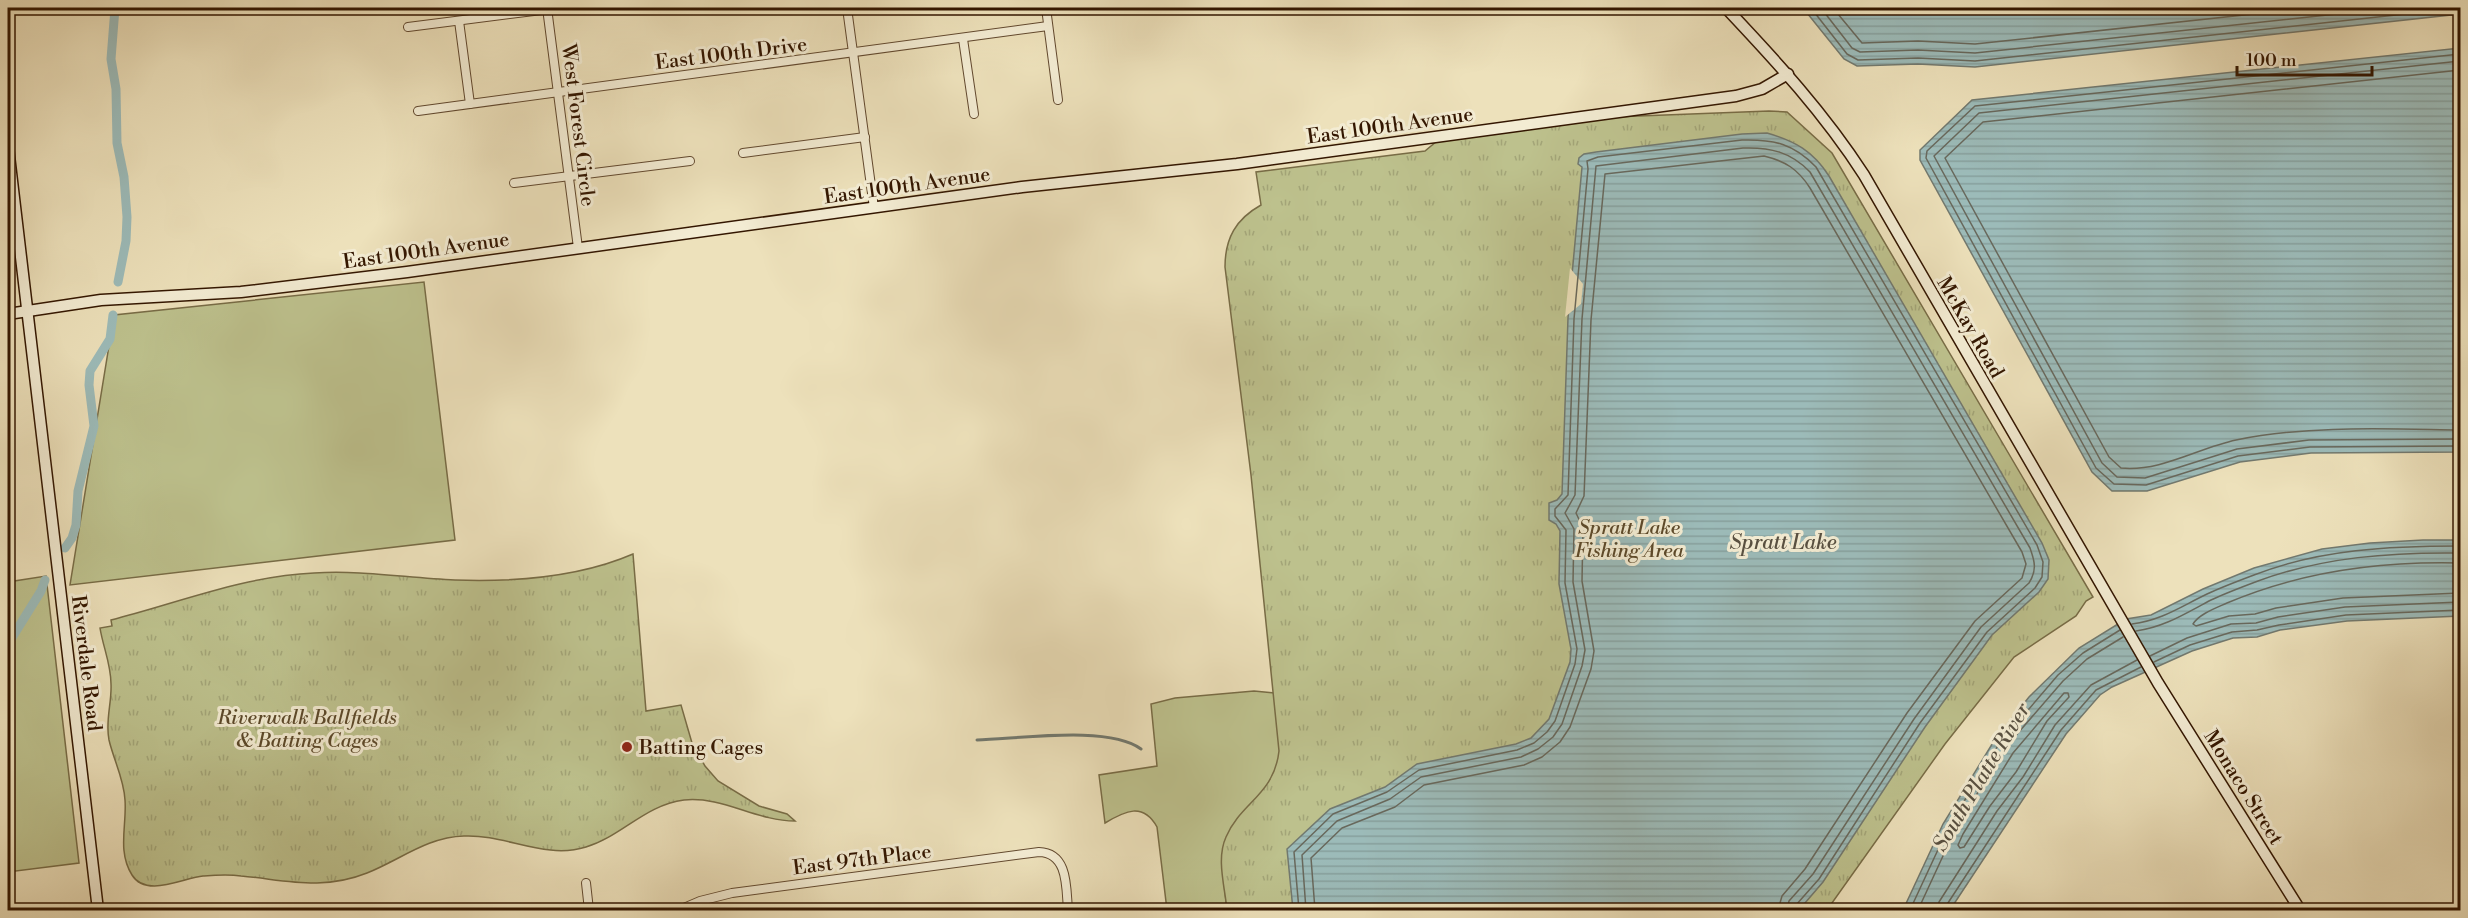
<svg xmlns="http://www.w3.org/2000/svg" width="2468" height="918" viewBox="0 0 2468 918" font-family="'Libre Bodoni',serif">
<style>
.grass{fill:#bdc18d;stroke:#786c46;stroke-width:1.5}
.park{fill:url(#park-tufts);stroke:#786c46;stroke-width:1.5}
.water{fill:url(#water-rules);stroke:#72796f;stroke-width:1.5}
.pier{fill:#ede1bb}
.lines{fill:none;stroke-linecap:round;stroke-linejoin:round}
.shore{stroke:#68685c;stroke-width:1.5}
.stream{stroke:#72796f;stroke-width:3}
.canal{stroke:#9cbbb9;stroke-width:9}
.street-casing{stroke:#62492f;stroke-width:10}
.secondary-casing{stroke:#331600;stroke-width:13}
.street{stroke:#f3ecd3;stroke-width:8}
.secondary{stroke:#f3ecd3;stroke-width:10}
.poi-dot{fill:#8f2418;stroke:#f3ecd3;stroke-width:2}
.labels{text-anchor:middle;stroke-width:6;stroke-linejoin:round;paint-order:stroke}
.street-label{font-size:20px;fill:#331600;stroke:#f3ecd3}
.park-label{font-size:20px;font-style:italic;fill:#5c492a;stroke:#f3ecd3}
.poi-label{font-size:20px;fill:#331600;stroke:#f3ecd3;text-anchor:start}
.water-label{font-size:21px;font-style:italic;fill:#585041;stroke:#f3ecd3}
</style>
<defs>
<pattern id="park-tufts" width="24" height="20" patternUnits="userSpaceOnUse" patternTransform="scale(1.5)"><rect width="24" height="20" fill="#bdc18d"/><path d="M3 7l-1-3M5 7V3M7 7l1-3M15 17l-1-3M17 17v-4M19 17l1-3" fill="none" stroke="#a3a578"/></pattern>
<pattern id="water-rules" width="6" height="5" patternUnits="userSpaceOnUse" patternTransform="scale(1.5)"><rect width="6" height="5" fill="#9cbbb9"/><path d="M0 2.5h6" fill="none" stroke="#87a09d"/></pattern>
</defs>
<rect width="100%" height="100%" fill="#ede1bb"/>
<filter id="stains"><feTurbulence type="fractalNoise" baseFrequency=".00333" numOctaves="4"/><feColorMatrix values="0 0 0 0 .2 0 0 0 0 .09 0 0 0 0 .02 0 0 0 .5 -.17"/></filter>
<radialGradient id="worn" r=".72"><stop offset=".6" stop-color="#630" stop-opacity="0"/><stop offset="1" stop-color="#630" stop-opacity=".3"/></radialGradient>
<g class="grass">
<polygon points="424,282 455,540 70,585 114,315"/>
<polygon points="46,576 79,863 8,872 8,582"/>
<path d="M1254,691L1274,693C1277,716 1284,744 1277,766C1270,785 1258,797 1245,811C1215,842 1223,871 1227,910H1167L1157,827C1143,802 1125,811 1105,823L1099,775L1157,766L1151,704L1175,698Z"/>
</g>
<g class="park">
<path d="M1769,111L1787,112L1832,153L2093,597L2086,601L2076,616L2014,657L1945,744L1827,910H1227C1225,887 1216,859 1226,837C1241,802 1274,795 1279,751L1251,475L1225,267C1225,238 1236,219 1261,205L1256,172L1425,151L1437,141L1613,117Z"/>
<path d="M633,554L646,711L681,705L692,743L705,766L718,781L759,806L787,814L795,821C756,821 723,796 684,800C645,805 622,836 586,847C545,860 505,834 464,836C427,837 400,860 367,873C322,891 286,880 241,876C228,874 216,875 203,876C183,878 146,898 132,875C117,851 127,825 125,800C124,779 114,761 109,740C105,721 112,703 111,684C111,664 103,647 100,628L112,626L111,620C178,603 244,576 314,573C362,570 407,578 455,580C513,582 580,577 633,554Z"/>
</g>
<g class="water">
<polygon points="1803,8 2460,8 2460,14 1975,67 1918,64 1857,66 1844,59"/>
<polygon points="2460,48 2460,452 2311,453 2240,462 2147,491 2112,491 2092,472 1920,160 1920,150 1972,100"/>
<path d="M1767,133C1795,141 1813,151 1829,176L2042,543L2049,560L2048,579L2039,592L1992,635L1925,727L1823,882L1799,910H1293L1287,849L1330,809L1385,787L1417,764L1516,744L1531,738L1549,719L1570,662L1571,649L1559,584L1560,531L1556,524L1549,520V503L1557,500L1562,494L1568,318L1582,167L1578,164L1579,158L1584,154L1596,152L1742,134Z"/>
<polygon points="2423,540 2460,540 2460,616 2347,621 2280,630 2257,637 2233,638 2192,651 2112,687 2100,695 2066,734 1950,910 1903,910 1943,824 1994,741 2029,697 2079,648 2126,619 2151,615 2203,589 2254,568 2322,549 2370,543"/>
</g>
<polygon class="pier" points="1570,268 1583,284 1581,304 1565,317"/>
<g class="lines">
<g class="shore">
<polyline points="1811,8 1847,54 1858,60 1918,58 1975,61 2460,8"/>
<polyline points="1821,8 1852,48 1860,52 1918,50 1975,53 2392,8"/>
<polyline points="1833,8 1862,43 1918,41 1975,44 2310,8"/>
<polyline points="2460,54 1975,106 1927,151 1926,158 2096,468 2114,484 2146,485 2238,456 2310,447 2460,446"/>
<polyline points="2460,61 1979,113 1934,156 2102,463 2117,477 2145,478 2237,449 2309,440 2460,439"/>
<path d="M2460,70L1983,122L1945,158L2109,457L2121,468C2161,472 2198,448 2236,440C2309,425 2387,429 2460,430"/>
<path d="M2460,563C2380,561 2302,571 2227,603C2216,608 2199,614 2193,624L2196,626L2229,616L2255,614L2276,608L2343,598L2460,593"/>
<path d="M2132,624C2162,620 2180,607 2207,594C2222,587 2238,581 2254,575C2320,549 2391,546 2460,546"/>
<path d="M2136,631C2165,627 2186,613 2211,600C2226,593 2242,587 2258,581C2323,557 2392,552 2460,553"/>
<polyline points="2150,656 2187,638 2231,624 2256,623 2278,617 2345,607 2460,602"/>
<polyline points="2154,662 2190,645 2232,632 2257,630 2279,625 2346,615 2460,610"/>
<polygon points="2064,693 2068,693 2069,697 2047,721 2016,772 1990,806 1964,847 1960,848 1958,845 1963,834 2013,753"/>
<path d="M1299,910L1294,852L1333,814L1387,792L1419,770L1517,750L1534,743L1547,732L1555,721L1575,664L1577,649L1565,583L1566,530L1555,516V509L1568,495L1574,319L1588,169L1587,161L1598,157L1742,140C1774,139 1794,144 1816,167L2037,545L2043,562L2042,577L2035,588L1987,632L1920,723L1819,879L1796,905L1795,910"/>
<path d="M1306,910L1302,855L1337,821L1390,799L1421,777L1521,757L1538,749L1553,737L1562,724L1582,666L1585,650L1573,582L1574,529L1565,513L1575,495L1582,319L1596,166L1743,148C1770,147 1791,152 1810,172L2030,548C2035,562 2037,570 2029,583L1981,627L1914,719L1813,874L1789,901L1787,910"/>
<path d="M1315,910L1311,858L1342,828L1395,807L1424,785L1524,765L1542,757L1560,742L1570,727L1591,669L1594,651L1582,581L1583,528L1576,513L1584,496L1591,320L1605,174L1764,156C1785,161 1798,169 1810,188L2022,552L2026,564L2022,578L1975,621L1907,713L1805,869L1782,896L1778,910"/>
<polyline points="1910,910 1949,826 1999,744 2058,675 2083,653 2120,630"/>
<polyline points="1918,910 1955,830 2005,748 2063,681 2087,659 2123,637"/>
<polyline points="1938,910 1939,902 1962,866 1997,811 2023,777 2055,725 2091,685 2137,660"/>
<polyline points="1945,910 1946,906 2061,730 2096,690 2141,667"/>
</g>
<path class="stream" d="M977,740C1018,739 1109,725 1141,749"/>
<g class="canal">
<polyline points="115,8 111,59 116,89 117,143 124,177 127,217 126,241 118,282"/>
<polyline points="65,548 72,538 76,525 78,491 94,426 89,385 90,371 110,339 113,315"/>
<polyline points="8,644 41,591 45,580"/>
</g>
<defs>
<g id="street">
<polyline points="547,8 578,248"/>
<polyline points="847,8 874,208"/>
<polyline points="1046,8 1058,100"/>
<polyline points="459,21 470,104"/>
<polyline points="408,27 558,8"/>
<polyline points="963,39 974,114"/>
<polyline points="418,111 1048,26"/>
<polyline points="743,153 865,137"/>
<polyline points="514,183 690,161"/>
<polyline points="586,883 589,910"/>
<polyline points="575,910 589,909"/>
<path d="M679,910L700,901L732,893L1039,852C1069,853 1066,889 1068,910"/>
</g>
<g id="secondary">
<path d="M1726,8C1776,61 1824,113 1864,175L2158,683L2300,910"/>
<polyline points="8,147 98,910"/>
<polyline points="8,314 101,300 241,292 407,272 1022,187 1237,164 1736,96 1762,89 1788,74"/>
</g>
</defs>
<use href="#street" class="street-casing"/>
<use href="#secondary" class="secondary-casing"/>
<use href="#street" class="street"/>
<use href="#secondary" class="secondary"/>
</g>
<circle class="poi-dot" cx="627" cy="747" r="6"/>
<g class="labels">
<g class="street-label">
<text transform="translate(731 53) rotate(-7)" y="7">East 100th Drive</text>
<text transform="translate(579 125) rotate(83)" y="7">West Forest Circle</text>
<text transform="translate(1390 125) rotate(-8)" y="7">East 100th Avenue</text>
<text transform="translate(907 185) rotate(-8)" y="7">East 100th Avenue</text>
<text transform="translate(426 250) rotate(-8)" y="7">East 100th Avenue</text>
<text transform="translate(1971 327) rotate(60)" y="7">McKay Road</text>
<text transform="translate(87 663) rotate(83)" y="7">Riverdale Road</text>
<text transform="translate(2244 787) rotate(58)" y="7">Monaco Street</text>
<text transform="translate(862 859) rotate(-7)" y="7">East 97th Place</text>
</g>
<g class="park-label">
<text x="1629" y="534">Spratt Lake<tspan x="1629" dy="23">Fishing Area</tspan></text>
<text x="307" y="724">Riverwalk Ballfields<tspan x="307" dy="23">&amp; Batting Cages</tspan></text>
</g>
<g class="poi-label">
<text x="639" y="754">Batting Cages</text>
</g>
<g class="water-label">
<text x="1783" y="549">Spratt Lake</text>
<text transform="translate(1981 777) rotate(-59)" y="7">South Platte River</text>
</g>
</g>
<rect width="2468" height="918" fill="none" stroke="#ede1bb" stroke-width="30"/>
<rect x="9" y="9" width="2450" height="900" fill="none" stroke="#331600" stroke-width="3"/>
<rect x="15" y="15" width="2438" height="888" fill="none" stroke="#331600" stroke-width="1.5"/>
<path d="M2237 66v9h135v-9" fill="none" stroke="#331600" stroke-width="3"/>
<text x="2246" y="66" font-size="18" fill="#331600" stroke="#f3ecd3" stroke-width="4.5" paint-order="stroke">100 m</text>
<rect width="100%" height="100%" filter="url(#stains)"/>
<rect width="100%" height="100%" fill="url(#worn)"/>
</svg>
